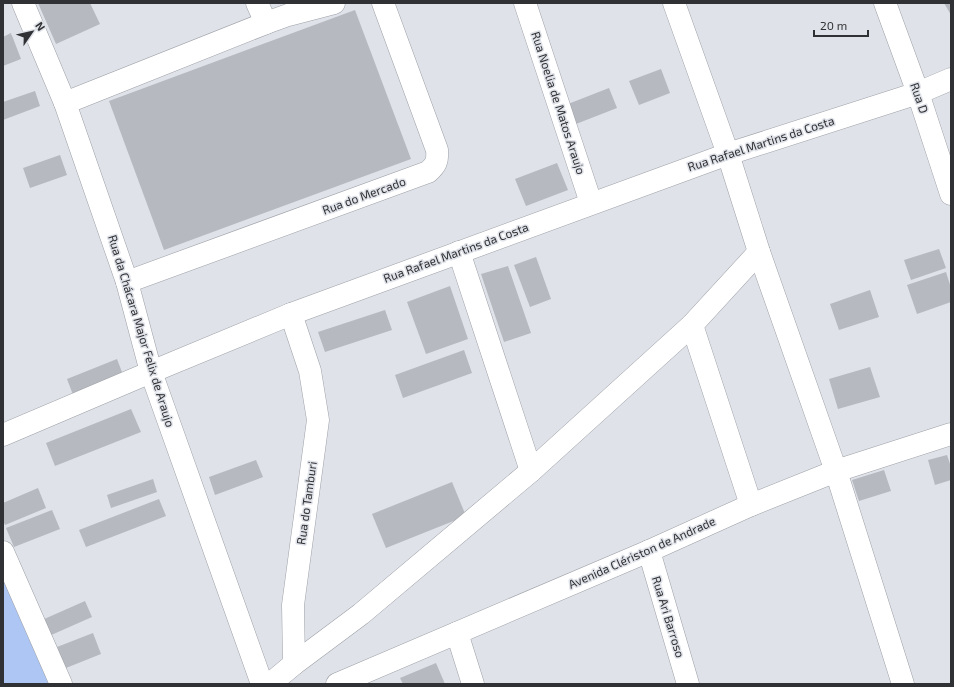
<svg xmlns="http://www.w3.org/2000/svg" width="954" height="687" viewBox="0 0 954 687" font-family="'Exo 2',sans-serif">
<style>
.green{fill:#aec6f4}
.building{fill:#b6b9bf}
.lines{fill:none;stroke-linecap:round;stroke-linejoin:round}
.minor-casing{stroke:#9da0a6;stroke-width:23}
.minor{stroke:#fff;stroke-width:22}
.labels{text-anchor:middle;stroke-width:3;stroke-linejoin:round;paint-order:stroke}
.street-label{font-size:12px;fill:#303134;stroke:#dfe2e9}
</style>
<rect width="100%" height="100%" fill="#dfe2e9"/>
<polygon class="green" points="3,560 57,684 3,684"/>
<g class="building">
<polygon points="38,3 90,3 100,24 56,44"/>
<polygon points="944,3 951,3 951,15"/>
<polygon points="355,10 411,159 164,250 109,101"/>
<polygon points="11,33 21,59 3,66 3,37"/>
<polygon points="661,69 670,93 639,105 629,81"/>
<polygon points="609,88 617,108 576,124 568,104"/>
<polygon points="35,91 40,106 3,120 3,102"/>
<polygon points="60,155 67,175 30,188 23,168"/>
<polygon points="557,163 568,190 526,206 515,179"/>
<polygon points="939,249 946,268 911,280 904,260"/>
<polygon points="536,257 551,299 530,307 514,265"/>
<polygon points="508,266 531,333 504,342 481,274"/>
<polygon points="946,272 951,288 951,302 917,314 907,285"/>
<polygon points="450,286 468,339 426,354 407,302"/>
<polygon points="870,290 879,317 839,330 830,304"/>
<polygon points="385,310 392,330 325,352 318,332"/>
<polygon points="464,350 472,373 403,398 395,375"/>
<polygon points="117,359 125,380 75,400 67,379"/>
<polygon points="870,367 880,397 838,409 829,379"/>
<polygon points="131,409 141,432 55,466 46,443"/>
<polygon points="947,455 951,467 951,480 935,485 928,460"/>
<polygon points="256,460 263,477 215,495 209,477"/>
<polygon points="884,470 891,491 859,501 852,480"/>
<polygon points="153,479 157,492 111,508 107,495"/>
<polygon points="452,482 466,516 386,548 372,514"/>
<polygon points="38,488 46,508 5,525 3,521 3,503"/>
<polygon points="159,499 166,516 86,547 79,530"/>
<polygon points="52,510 60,529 14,547 6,528"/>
<polygon points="85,601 92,617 49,636 42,620"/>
<polygon points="93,633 101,654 66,668 57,647"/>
<polygon points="436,663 445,684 403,684 400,678"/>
</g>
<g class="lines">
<defs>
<g id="minor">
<polyline points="23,3 65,103 127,282 151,372 262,684"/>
<polyline points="257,3 266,23"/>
<polyline points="525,3 591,203"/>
<polyline points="674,3 728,154 759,252 836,471 903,684"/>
<polyline points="885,3 918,93 951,194"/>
<polyline points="65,103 266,23 288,15 334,3"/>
<polyline points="459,252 531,471"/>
<path d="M127,282L428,172C436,165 438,161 437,150L383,3"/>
<polyline points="3,435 151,372 291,314 728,154 918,93 951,79"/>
<polyline points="751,505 692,325 759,252"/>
<polyline points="649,551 688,684"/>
<polyline points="3,552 61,684"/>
<polyline points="457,633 473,684"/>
<polyline points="294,664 361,614 531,471 692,325"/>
<polyline points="270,684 294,664 293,605 318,420 310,371 291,314"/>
<polyline points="337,684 649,551 751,505 836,471 951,434"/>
</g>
</defs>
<use href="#minor" class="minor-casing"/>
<use href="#minor" class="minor"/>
</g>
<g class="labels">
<g class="street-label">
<text transform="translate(919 98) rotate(71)" y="4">Rua D</text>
<text transform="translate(558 103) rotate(72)" y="4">Rua Noelia de Matos Araujo</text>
<text transform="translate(761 144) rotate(-18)" y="4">Rua Rafael Martins da Costa</text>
<text transform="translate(364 196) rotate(-20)" y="4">Rua do Mercado</text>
<text transform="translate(456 253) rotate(-20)" y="4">Rua Rafael Martins da Costa</text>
<text transform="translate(141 331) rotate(73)" y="4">Rua da Chácara Major Felix de Araujo</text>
<text transform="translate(307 503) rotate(-82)" y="4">Rua do Tamburi</text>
<text transform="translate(642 553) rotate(-24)" y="4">Avenida Clériston de Andrade</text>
<text transform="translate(668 617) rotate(73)" y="4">Rua Ari Barroso</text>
</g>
</g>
<rect width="954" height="687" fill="none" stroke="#303134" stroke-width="8"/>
<g transform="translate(32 32) rotate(56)" stroke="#dfe2e9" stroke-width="3" paint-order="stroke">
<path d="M0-3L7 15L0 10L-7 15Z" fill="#303134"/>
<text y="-6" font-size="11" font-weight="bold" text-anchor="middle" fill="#303134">N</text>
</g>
<path d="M814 30v6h54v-6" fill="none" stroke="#303134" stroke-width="2"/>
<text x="820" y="30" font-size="12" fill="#303134" stroke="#dfe2e9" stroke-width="3" paint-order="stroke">20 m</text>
</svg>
